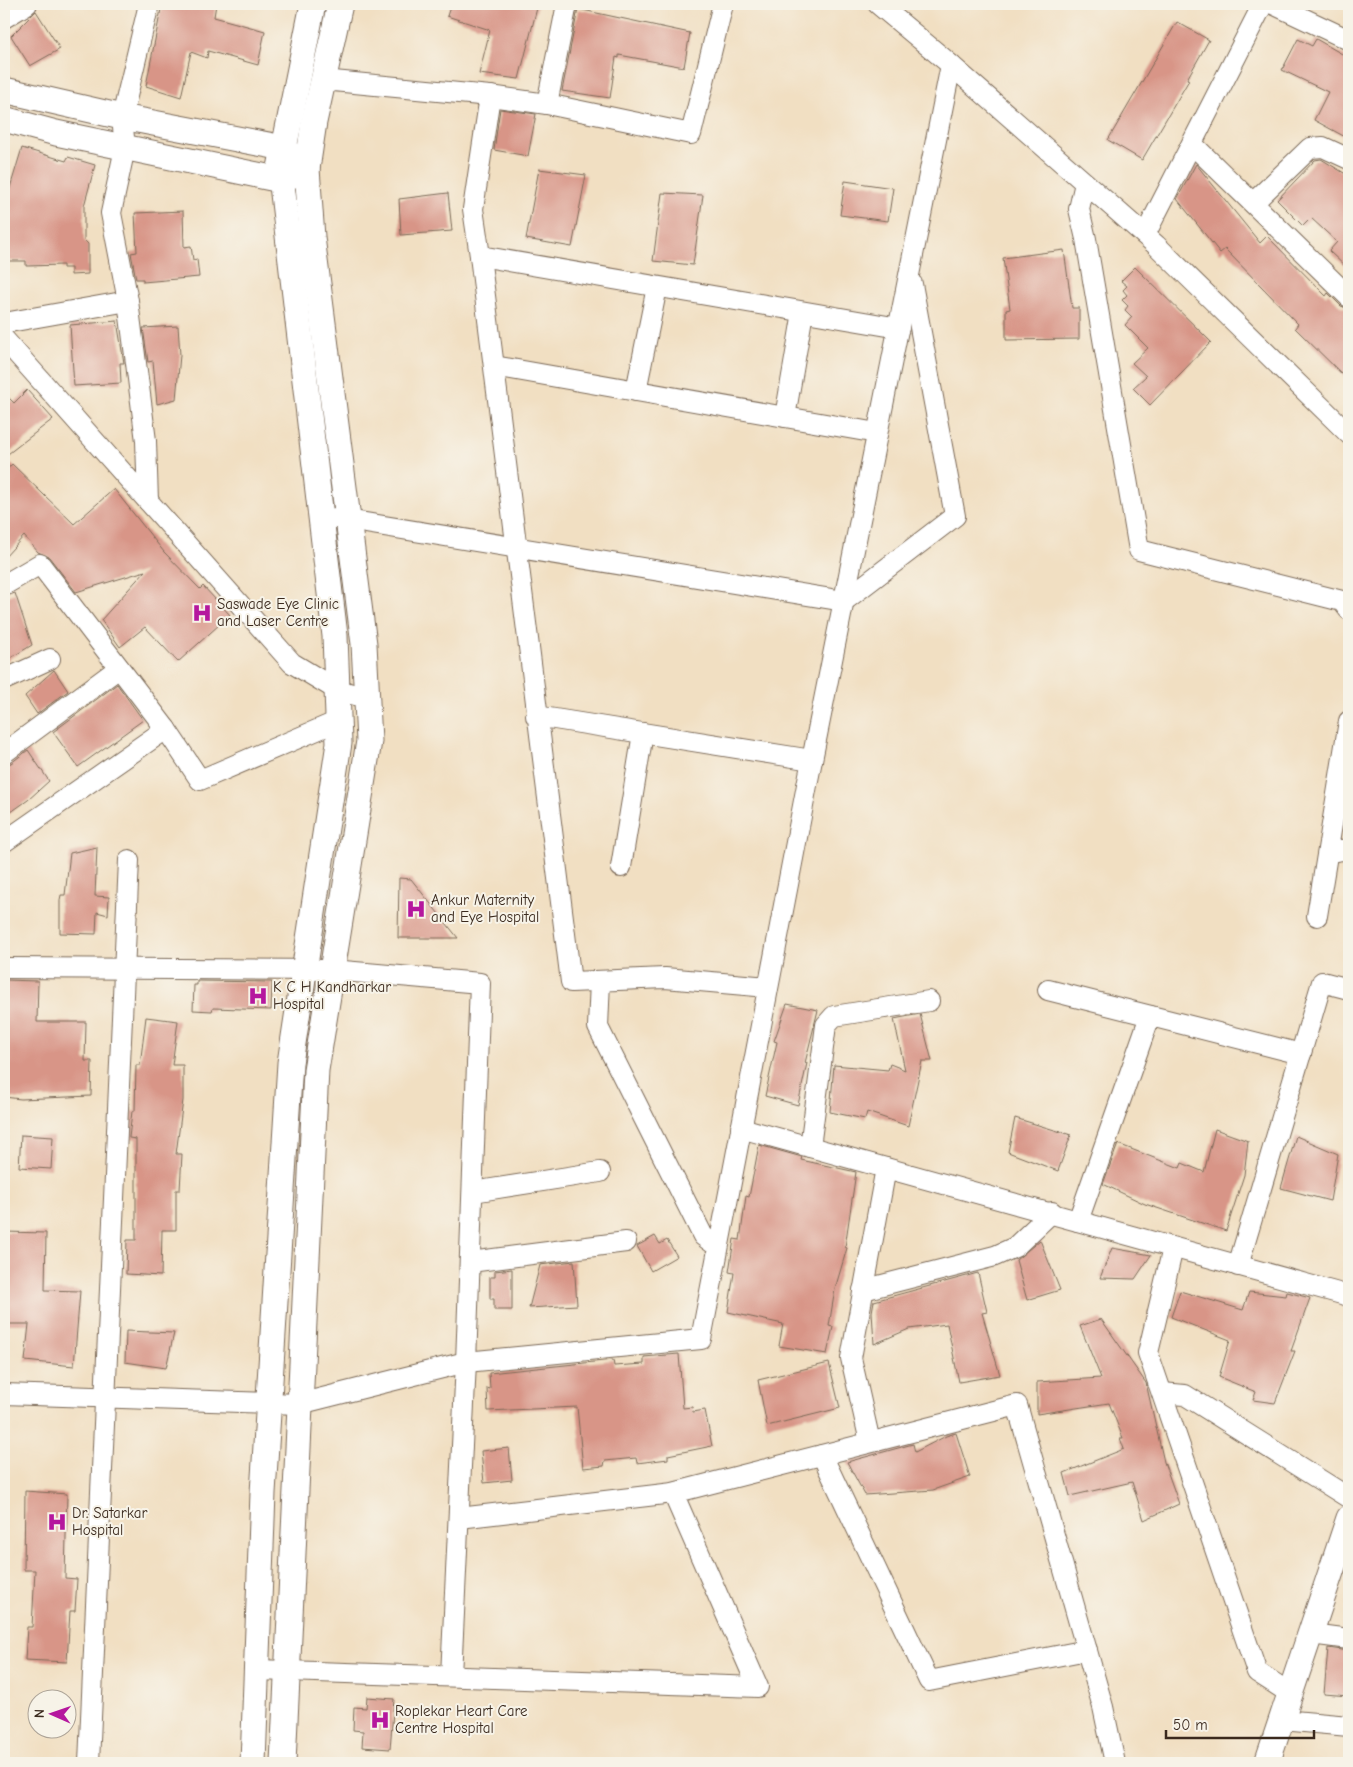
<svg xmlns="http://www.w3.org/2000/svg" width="1353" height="1767" viewBox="0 0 1353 1767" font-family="'Comic Neue',sans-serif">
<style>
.building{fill:#d89587}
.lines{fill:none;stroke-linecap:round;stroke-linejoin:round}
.minor-casing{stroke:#7b6957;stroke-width:22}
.tertiary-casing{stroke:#7b6957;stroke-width:27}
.minor{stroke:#fff;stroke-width:20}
.tertiary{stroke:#fff;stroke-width:25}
.labels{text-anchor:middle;stroke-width:4;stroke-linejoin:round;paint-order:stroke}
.poi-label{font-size:15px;fill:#3b2a1e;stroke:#f7f3e8;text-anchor:start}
</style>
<rect width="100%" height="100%" fill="#f7f3e8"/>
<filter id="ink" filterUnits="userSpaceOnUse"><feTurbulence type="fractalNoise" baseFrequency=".02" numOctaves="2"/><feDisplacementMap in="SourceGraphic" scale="10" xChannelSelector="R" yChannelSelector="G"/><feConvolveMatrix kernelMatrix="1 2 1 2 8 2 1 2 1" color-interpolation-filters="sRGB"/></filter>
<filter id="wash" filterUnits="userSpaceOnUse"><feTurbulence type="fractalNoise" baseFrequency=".0096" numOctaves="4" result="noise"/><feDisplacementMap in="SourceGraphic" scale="20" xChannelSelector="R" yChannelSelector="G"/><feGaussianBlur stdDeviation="1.12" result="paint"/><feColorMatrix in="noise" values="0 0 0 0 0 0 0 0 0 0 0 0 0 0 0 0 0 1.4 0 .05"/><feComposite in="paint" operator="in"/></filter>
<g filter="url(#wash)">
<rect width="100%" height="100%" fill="#f1dfc2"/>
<g id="blocks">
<g class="building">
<polygon points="162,4 216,4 214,17 265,31 258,65 208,51 207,58 191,52 181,97 146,86"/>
<polygon points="451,4 538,4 519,79 479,74 490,30 447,16"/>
<polygon points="578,9 690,33 684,67 619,55 619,58 616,57 610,98 562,91"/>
<polygon points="36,11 60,49 30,66 11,36"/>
<polygon points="1177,22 1209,40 1187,79 1189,80 1142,160 1108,140"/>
<polygon points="1298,39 1312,46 1316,39 1349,58 1349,139 1314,120 1328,92 1282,70"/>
<polygon points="500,109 536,114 528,156 494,150"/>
<polygon points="22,148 66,161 68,157 95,165 84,206 84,240 88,244 88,274 71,275 71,268 63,268 63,265 26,266 26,261 4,261 4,201 6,201"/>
<polygon points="1321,159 1349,176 1349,270 1329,251 1337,242 1311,218 1303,226 1277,200 1315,160"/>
<polygon points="1196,164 1260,243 1267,236 1326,296 1328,293 1341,306 1349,309 1349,381 1295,328 1298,324 1225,249 1220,253 1177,199"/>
<polygon points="539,169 586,175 572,247 526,239"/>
<polygon points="845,181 893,188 888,221 840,215"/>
<polygon points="448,193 452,231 401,235 399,199"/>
<polygon points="662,193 703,195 693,265 653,261"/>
<polygon points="183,211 184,247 191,246 193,260 197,259 199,277 143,282 143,279 136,279 131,253 137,252 135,213"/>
<polygon points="1064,250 1072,308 1079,308 1079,339 1006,340 1006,310 1010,309 1003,258"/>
<polygon points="1135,267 1211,342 1150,405 1133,388 1146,376 1132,363 1148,348 1125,325 1132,317 1125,310 1128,306 1122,300 1127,295 1123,290 1127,286 1121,281"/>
<polygon points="117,321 124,363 120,363 121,383 74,386 70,325"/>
<polygon points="178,326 180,355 176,399 157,404 153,361 148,362 143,328"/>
<polygon points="27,390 53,419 4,457 4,393 14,403"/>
<polygon points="12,464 74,524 114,489 164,552 200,589 203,586 230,615 178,662 145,627 120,647 101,620 145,571 76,592 49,557 38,552 24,536 4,558 4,473"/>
<polygon points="15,593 32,645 4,662 4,597"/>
<polygon points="54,670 68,691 37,714 25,696"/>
<polygon points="117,684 143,720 78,767 53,732"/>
<polygon points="28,750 49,781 28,800 4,817 4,765 11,763"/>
<polygon points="97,847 95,896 109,897 108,915 97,912 96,934 60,933 60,900 61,895 65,895 70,853"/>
<polygon points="399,878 411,879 458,938 398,938"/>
<polygon points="4,980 38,981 37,1022 86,1022 85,1061 92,1061 91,1096 21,1099 4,1097"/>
<polygon points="197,981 272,982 271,1010 213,1008 212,1011 193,1010 194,985 197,985"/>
<polygon points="787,1004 818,1010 805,1063 807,1063 798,1105 765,1096 777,1042 774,1041"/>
<polygon points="920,1014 932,1061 922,1061 908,1126 867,1112 865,1119 830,1112 834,1065 888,1070 890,1064 905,1070 894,1019"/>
<polygon points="146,1017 178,1021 172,1065 183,1065 183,1100 176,1154 182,1154 180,1190 176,1190 176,1230 162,1230 161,1276 126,1274 127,1240 136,1240 136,1139 129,1138 132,1111 135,1111 136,1065 140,1065"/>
<polygon points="1015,1118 1071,1135 1058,1171 1008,1152"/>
<polygon points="1215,1129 1248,1141 1244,1175 1226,1231 1145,1204 1103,1184 1118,1144 1180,1168 1182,1163 1204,1172"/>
<polygon points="21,1135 53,1137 51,1169 19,1167"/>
<polygon points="1296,1136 1338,1154 1330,1201 1281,1188"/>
<polygon points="759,1145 802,1157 801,1160 856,1172 845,1247 847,1248 835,1289 829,1326 833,1327 827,1354 779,1346 783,1324 728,1312 734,1273 729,1272 734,1239 740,1240 746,1196 749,1197"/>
<polygon points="4,1232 46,1233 45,1290 80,1291 74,1366 25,1361 29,1324 4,1324"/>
<polygon points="655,1236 660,1244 667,1240 677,1256 651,1271 637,1246"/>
<polygon points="1040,1240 1060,1290 1027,1300 1016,1260"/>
<polygon points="1112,1248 1151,1255 1135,1279 1100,1278"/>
<polygon points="574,1261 577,1305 529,1308 540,1265"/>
<polygon points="512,1269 512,1310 494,1310 494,1299 490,1299 490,1277 495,1277 495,1271"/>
<polygon points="978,1273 987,1312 982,1313 1000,1375 959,1382 947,1324 909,1329 874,1344 872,1312 874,1301"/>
<polygon points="1180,1291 1243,1310 1249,1292 1286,1296 1287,1292 1310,1298 1291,1351 1295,1351 1275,1403 1253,1400 1256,1392 1219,1377 1230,1340 1171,1317"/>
<polygon points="1101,1319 1146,1383 1164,1462 1179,1504 1144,1520 1132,1482 1070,1496 1064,1473 1124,1449 1120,1438 1123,1438 1109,1403 1037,1414 1037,1382 1101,1378 1080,1326"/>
<polygon points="126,1331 174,1333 166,1368 125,1362"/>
<polygon points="679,1354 683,1408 692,1407 693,1412 705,1410 712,1446 668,1455 668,1459 637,1463 636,1458 605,1461 604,1466 583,1468 577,1407 488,1411 487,1388 490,1389 489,1373 613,1360 614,1366 644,1364 644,1357"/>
<polygon points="829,1363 840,1408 767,1426 758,1380"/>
<polygon points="956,1433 970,1477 933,1490 865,1495 847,1462 913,1444 915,1452 946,1436"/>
<polygon points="509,1448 512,1480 484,1483 481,1451"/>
<polygon points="25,1491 67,1494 65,1578 77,1579 75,1611 70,1611 67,1662 25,1660 27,1627 32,1627 35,1570 24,1570"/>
<polygon points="1328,1648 1349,1651 1349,1696 1324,1694"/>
<polygon points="367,1697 394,1699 390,1749 362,1747 363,1731 353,1730 354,1707 366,1708"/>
</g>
</g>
</g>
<g filter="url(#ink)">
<use href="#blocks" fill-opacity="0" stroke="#7b6957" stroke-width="1"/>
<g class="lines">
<defs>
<g id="minor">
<polyline points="878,4 944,59 1156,245 1349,434"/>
<polyline points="1273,4 1349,40"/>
<polyline points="4,18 27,4"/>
<polyline points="323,80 490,96 547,104 691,134 723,4"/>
<polyline points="490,96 473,209 480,256 571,982 665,978 768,987"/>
<polyline points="547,104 567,4"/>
<polyline points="1192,144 1349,297"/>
<polyline points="1085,183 1079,209 1086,239 1139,550 1342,601 1349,610"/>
<polyline points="1253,203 1310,148 1323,147 1349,159"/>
<polyline points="1145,235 1263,4"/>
<polyline points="480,256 899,328"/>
<polyline points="4,323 128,301"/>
<polyline points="4,339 292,663 337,690 367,698"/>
<polyline points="494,366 877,433"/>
<polyline points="636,391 657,287"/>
<polyline points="785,417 803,312"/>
<polyline points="148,501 146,441 128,301 111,213 125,148 122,117 149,4"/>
<polyline points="335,518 844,601 955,516 912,284"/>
<polyline points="4,585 40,564 166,729 200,780 338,721"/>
<polyline points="4,680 50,659"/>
<polyline points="536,716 812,760"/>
<polyline points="4,753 119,668"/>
<polyline points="4,842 166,729"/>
<polyline points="1328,852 1349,849"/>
<polyline points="621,867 643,733"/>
<polyline points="1317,916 1349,721"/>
<polyline points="4,968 332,970 480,983 466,1362 451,1676"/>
<polyline points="600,981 598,1027 703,1236 718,1247"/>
<polyline points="1048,990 1301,1054"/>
<polyline points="741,1128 1349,1296"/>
<polyline points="810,1147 826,1025 834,1016 929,1001"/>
<polyline points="473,1192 600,1172"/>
<polyline points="1078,1221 1150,1016"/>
<polyline points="1173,1248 1148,1353 1257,1672 1291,1694"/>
<polyline points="470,1262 626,1242"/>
<polyline points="1238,1266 1322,982 1349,989"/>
<polyline points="863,1290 995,1256 1015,1247 1052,1212"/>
<polyline points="1162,1393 1185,1395 1349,1498"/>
<polyline points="4,1394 299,1404 466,1362 701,1339 807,785 951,65"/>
<polyline points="870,1442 851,1358 886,1168"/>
<polyline points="822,1455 929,1681 1087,1650"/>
<polyline points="459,1518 673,1493 1017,1405 1103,1707 1115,1763"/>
<polyline points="1311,1634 1349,1639"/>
<polyline points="257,1670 758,1687 673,1493"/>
<polyline points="1282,1720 1349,1726"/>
<polyline points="89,1763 129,860"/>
</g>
<g id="tertiary">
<polyline points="4,90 122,117 284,148 307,169 281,180 56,133 4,119"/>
<polyline points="253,1763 263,1493 290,1063 339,743 335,636 280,168 313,4"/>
<polyline points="283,1763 316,1070 369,741 364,644 312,237 307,169 314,122 340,4"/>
<polyline points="1267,1763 1349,1518"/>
</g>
</defs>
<use href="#minor" class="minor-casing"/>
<use href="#tertiary" class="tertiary-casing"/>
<use href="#minor" class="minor"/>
<use href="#tertiary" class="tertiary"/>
</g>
</g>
<defs>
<symbol id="hospital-bare" viewBox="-9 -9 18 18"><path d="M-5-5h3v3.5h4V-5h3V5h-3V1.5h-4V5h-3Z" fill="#b5179e" stroke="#f7f3e8" stroke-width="2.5" paint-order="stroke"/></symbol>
</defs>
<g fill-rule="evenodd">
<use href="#hospital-bare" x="188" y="599" width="28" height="28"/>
<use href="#hospital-bare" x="402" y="895" width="28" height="28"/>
<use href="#hospital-bare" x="244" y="982" width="28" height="28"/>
<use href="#hospital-bare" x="43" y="1508" width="28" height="28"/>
<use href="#hospital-bare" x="366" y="1706" width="28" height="28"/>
</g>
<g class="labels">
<g class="poi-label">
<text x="217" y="609">Saswade Eye Clinic<tspan x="217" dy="17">and Laser Centre</tspan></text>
<text x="431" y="905">Ankur Maternity<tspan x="431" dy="17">and Eye Hospital</tspan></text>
<text x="273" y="992">K C H Kandharkar<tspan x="273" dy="17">Hospital</tspan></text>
<text x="72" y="1518">Dr. Satarkar<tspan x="72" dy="17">Hospital</tspan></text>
<text x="395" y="1716">Roplekar Heart Care<tspan x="395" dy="17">Centre Hospital</tspan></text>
</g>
</g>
<rect width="1353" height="1767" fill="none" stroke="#f7f3e8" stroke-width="20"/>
<g transform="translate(52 1714) rotate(272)"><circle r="24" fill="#f7f3e8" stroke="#aca397"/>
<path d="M0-4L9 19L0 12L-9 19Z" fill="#b5179e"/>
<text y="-8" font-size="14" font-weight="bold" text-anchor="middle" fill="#3b2a1e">N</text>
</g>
<path d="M1166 1730v8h148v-8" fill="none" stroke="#3b2a1e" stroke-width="2.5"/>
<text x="1173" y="1730" font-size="15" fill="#3b2a1e" stroke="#f7f3e8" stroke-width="4" paint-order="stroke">50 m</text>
</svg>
